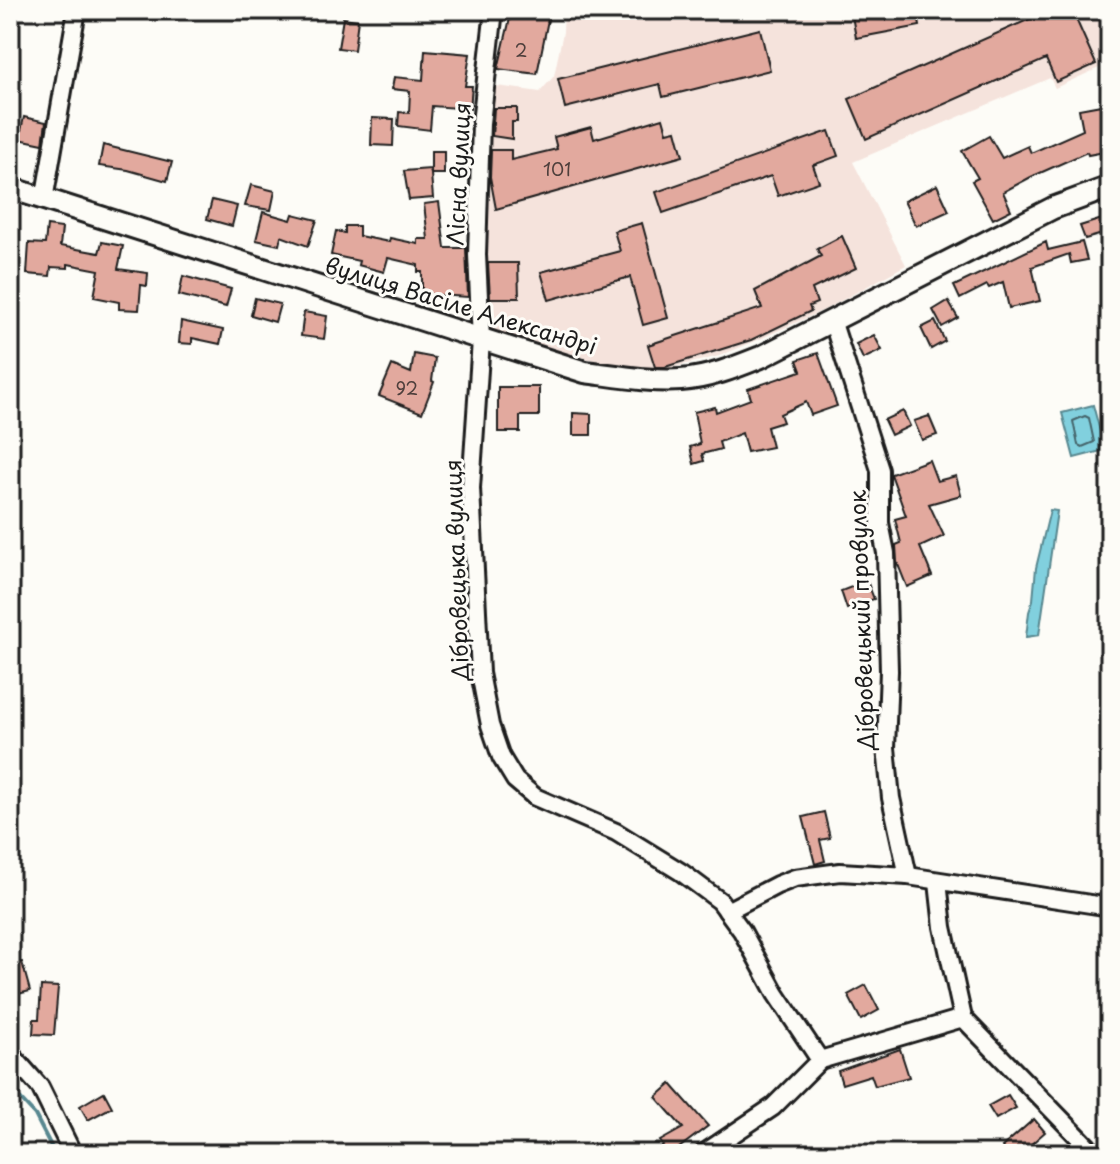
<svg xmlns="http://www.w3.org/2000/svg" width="1120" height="1164" viewBox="0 0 1120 1164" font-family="'Playpen Sans',sans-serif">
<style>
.built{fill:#f5e3dc}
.water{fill:#81d0de;stroke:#598890;stroke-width:2}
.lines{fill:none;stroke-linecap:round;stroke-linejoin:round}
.shore{stroke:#44646a;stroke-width:2}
.stream{stroke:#598890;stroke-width:4}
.building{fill:#e2a99e;stroke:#1c1c1c;stroke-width:2}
.minor-casing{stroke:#1c1c1c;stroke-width:22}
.major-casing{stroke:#1c1c1c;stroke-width:26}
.minor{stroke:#fdfcf7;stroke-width:16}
.major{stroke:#fdfcf7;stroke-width:20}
.labels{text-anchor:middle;stroke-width:6;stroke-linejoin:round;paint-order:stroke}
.number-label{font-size:18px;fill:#4e3f3c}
.street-label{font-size:22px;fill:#1c1c1c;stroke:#fdfcf7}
</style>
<rect width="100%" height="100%" fill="#fdfcf7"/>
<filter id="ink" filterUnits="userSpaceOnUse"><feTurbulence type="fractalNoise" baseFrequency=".0125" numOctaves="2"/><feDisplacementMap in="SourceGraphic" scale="16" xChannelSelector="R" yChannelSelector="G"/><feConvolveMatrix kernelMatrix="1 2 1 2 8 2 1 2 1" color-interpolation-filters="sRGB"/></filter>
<g filter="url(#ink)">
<polygon class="built" points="564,10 985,10 989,21 1014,10 1097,10 1110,37 1110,63 1055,88 1050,78 853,162 906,265 826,309 758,340 719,356 655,372 589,359 482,332 489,85 540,92 554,76 563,32"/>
<g class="water">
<polygon points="1093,405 1105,450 1074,458 1062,413"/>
<polygon points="1050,510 1057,511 1039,635 1026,637 1029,612 1033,600 1036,568"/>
</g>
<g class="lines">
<polygon class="shore" points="1085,416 1089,418 1094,442 1082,447 1078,445 1073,421"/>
<polyline class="stream" points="10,1088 35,1115 55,1154"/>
</g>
<g class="building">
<polygon points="512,10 550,10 537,74 498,69"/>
<polygon points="851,10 917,10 920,26 856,38"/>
<polygon points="1050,10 1072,10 1096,64 1056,82 1046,59 866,139 849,99"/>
<polygon points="343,18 358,20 354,50 338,48"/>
<polygon points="760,29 770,70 663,97 660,84 565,108 558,79"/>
<polygon points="425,50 470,54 465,86 472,86 470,109 432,106 430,130 398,126 399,112 409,113 410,91 392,89 394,77 423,80"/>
<polygon points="1101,105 1103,118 1110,116 1110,128 1105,129 1110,151 1088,155 1087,152 1031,177 1003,192 1011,210 993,219 972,181 978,178 962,151 989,136 1002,158 1028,146 1031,153 1083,130 1079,109"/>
<polygon points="494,108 517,108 517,122 512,122 512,139 492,136"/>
<polygon points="24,117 46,122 43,144 19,139"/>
<polygon points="372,118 394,119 393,146 371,145"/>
<polygon points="663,118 667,132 676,130 683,156 496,209 490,177 491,150 511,150 511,160 557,149 554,137 591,127 594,139"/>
<polygon points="829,131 838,156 813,165 819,182 778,196 771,176 663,213 656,192"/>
<polygon points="103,145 172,162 167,181 128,170 99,166"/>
<polygon points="431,151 444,151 444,174 431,174 433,198 409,200 404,171 430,169 431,174"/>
<polygon points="251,185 275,191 271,210 245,206"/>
<polygon points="937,185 949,211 916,226 904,201"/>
<polygon points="212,200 237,206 232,226 207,219"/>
<polygon points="439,202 445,248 466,248 468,297 422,294 422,272 418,272 418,265 388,258 384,272 358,265 359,261 331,255 336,231 345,233 345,226 359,226 359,236 389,242 390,238 418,244 418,239 428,239 424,204"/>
<polygon points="263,212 291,220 293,214 317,220 308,246 281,236 279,245 256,240"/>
<polygon points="1102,219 1106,233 1085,239 1080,226"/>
<polygon points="642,223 668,318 643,325 630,277 549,300 541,272 620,251 614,231"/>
<polygon points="47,226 62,228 60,246 99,253 102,242 123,246 118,269 148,273 147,286 141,285 139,310 119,309 119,302 94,297 99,270 68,264 68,268 51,267 50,276 27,274 29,243 45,244"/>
<polygon points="842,236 856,268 812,289 817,303 809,306 811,311 751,340 665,367 655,367 648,345 762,308 755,291 821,256 817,249"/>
<polygon points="1046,242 1048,250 1082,242 1087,260 1071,263 1069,254 1032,267 1040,301 1009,308 1003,282 989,288 987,285 960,299 954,286"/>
<polygon points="488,263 518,263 519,298 490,298"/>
<polygon points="183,276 231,289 226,307 179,295"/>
<polygon points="255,298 280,304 275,322 251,315"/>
<polygon points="948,301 958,318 942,327 933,310"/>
<polygon points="304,312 327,316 324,339 301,336"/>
<polygon points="181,321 223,330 220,344 192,338 192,344 179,343"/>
<polygon points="935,321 945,341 931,349 921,328"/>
<polygon points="874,335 882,350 863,359 856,344"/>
<polygon points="818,353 837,406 811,415 806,402 780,414 783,422 767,427 772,447 747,452 742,433 719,442 721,449 702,454 704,461 694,464 690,447 700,444 694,412 715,407 716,412 751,399 748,389 801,371 797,360"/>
<polygon points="414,354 435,358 432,381 434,382 422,413 379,396 392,365 411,373"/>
<polygon points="498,387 539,387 539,416 520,416 520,432 498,432"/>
<polygon points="903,411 910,426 891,435 884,420"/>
<polygon points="573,413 591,414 591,435 573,435"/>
<polygon points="929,416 937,435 922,440 914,421"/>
<polygon points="929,460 937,481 956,476 961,495 929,504 944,536 920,547 932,576 907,587 897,562 896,545 901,543 895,519 906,516 891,474"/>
<polygon points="867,581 874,599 847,609 841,591"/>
<polygon points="824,812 830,838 820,840 825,861 815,864 803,817"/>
<polygon points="22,962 30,991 10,996 10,965"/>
<polygon points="866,985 879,1010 861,1020 848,995"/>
<polygon points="41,986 58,987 54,1035 33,1034 34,1019 39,1019"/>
<polygon points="900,1049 909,1077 875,1086 871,1075 842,1084 838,1071"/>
<polygon points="671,1084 708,1126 679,1148 682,1154 650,1154 663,1146 660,1141 683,1128 656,1097"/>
<polygon points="104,1092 112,1107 88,1120 80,1106"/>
<polygon points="1008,1095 1016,1108 996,1119 988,1106"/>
<polygon points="1034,1119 1045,1132 1020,1154 1007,1154 1002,1147"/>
</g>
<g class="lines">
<defs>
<g id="minor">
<polyline points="494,10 481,123 477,255 481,340 471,488 480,673 490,725 501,757 515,780 535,797 616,832 681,872 720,901 742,931 776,994 820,1060"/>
<polyline points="44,200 77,10"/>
<polyline points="832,320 880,470 880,523 886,553 889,671 886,748 891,798 908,876"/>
<polyline points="938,882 943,927 963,1018"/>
<polyline points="727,911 777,885 795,878 840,872 908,876 1110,907"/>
<polyline points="963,1018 1095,1154"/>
<polyline points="10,1053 40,1087 73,1154"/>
<polyline points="703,1154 773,1107 820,1060 963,1018"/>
</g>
<path id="major" d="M10,188L585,372C617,376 650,382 681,380C709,378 736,367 761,357L1053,208L1110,187"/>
</defs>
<use href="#minor" class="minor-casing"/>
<use href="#major" class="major-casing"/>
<use href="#minor" class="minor"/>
<use href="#major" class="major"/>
</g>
</g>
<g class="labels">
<g class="number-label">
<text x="521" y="57">2</text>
<text x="557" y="176">101</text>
<text x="407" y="395">92</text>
</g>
<g class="street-label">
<text transform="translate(459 174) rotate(-87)" y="8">Лісна вулиця</text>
<text transform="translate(461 306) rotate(17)" y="8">вулиця Васіле Александрі</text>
<text transform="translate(457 570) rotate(-92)" y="8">Дібровецька вулиця</text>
<text transform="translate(862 620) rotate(-92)" y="8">Дібровецький провулок</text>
</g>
</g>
<rect width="1120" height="1164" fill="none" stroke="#fdfcf7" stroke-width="40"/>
<rect x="20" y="20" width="1080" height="1124" fill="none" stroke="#1c1c1c" stroke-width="3" filter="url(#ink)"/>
</svg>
